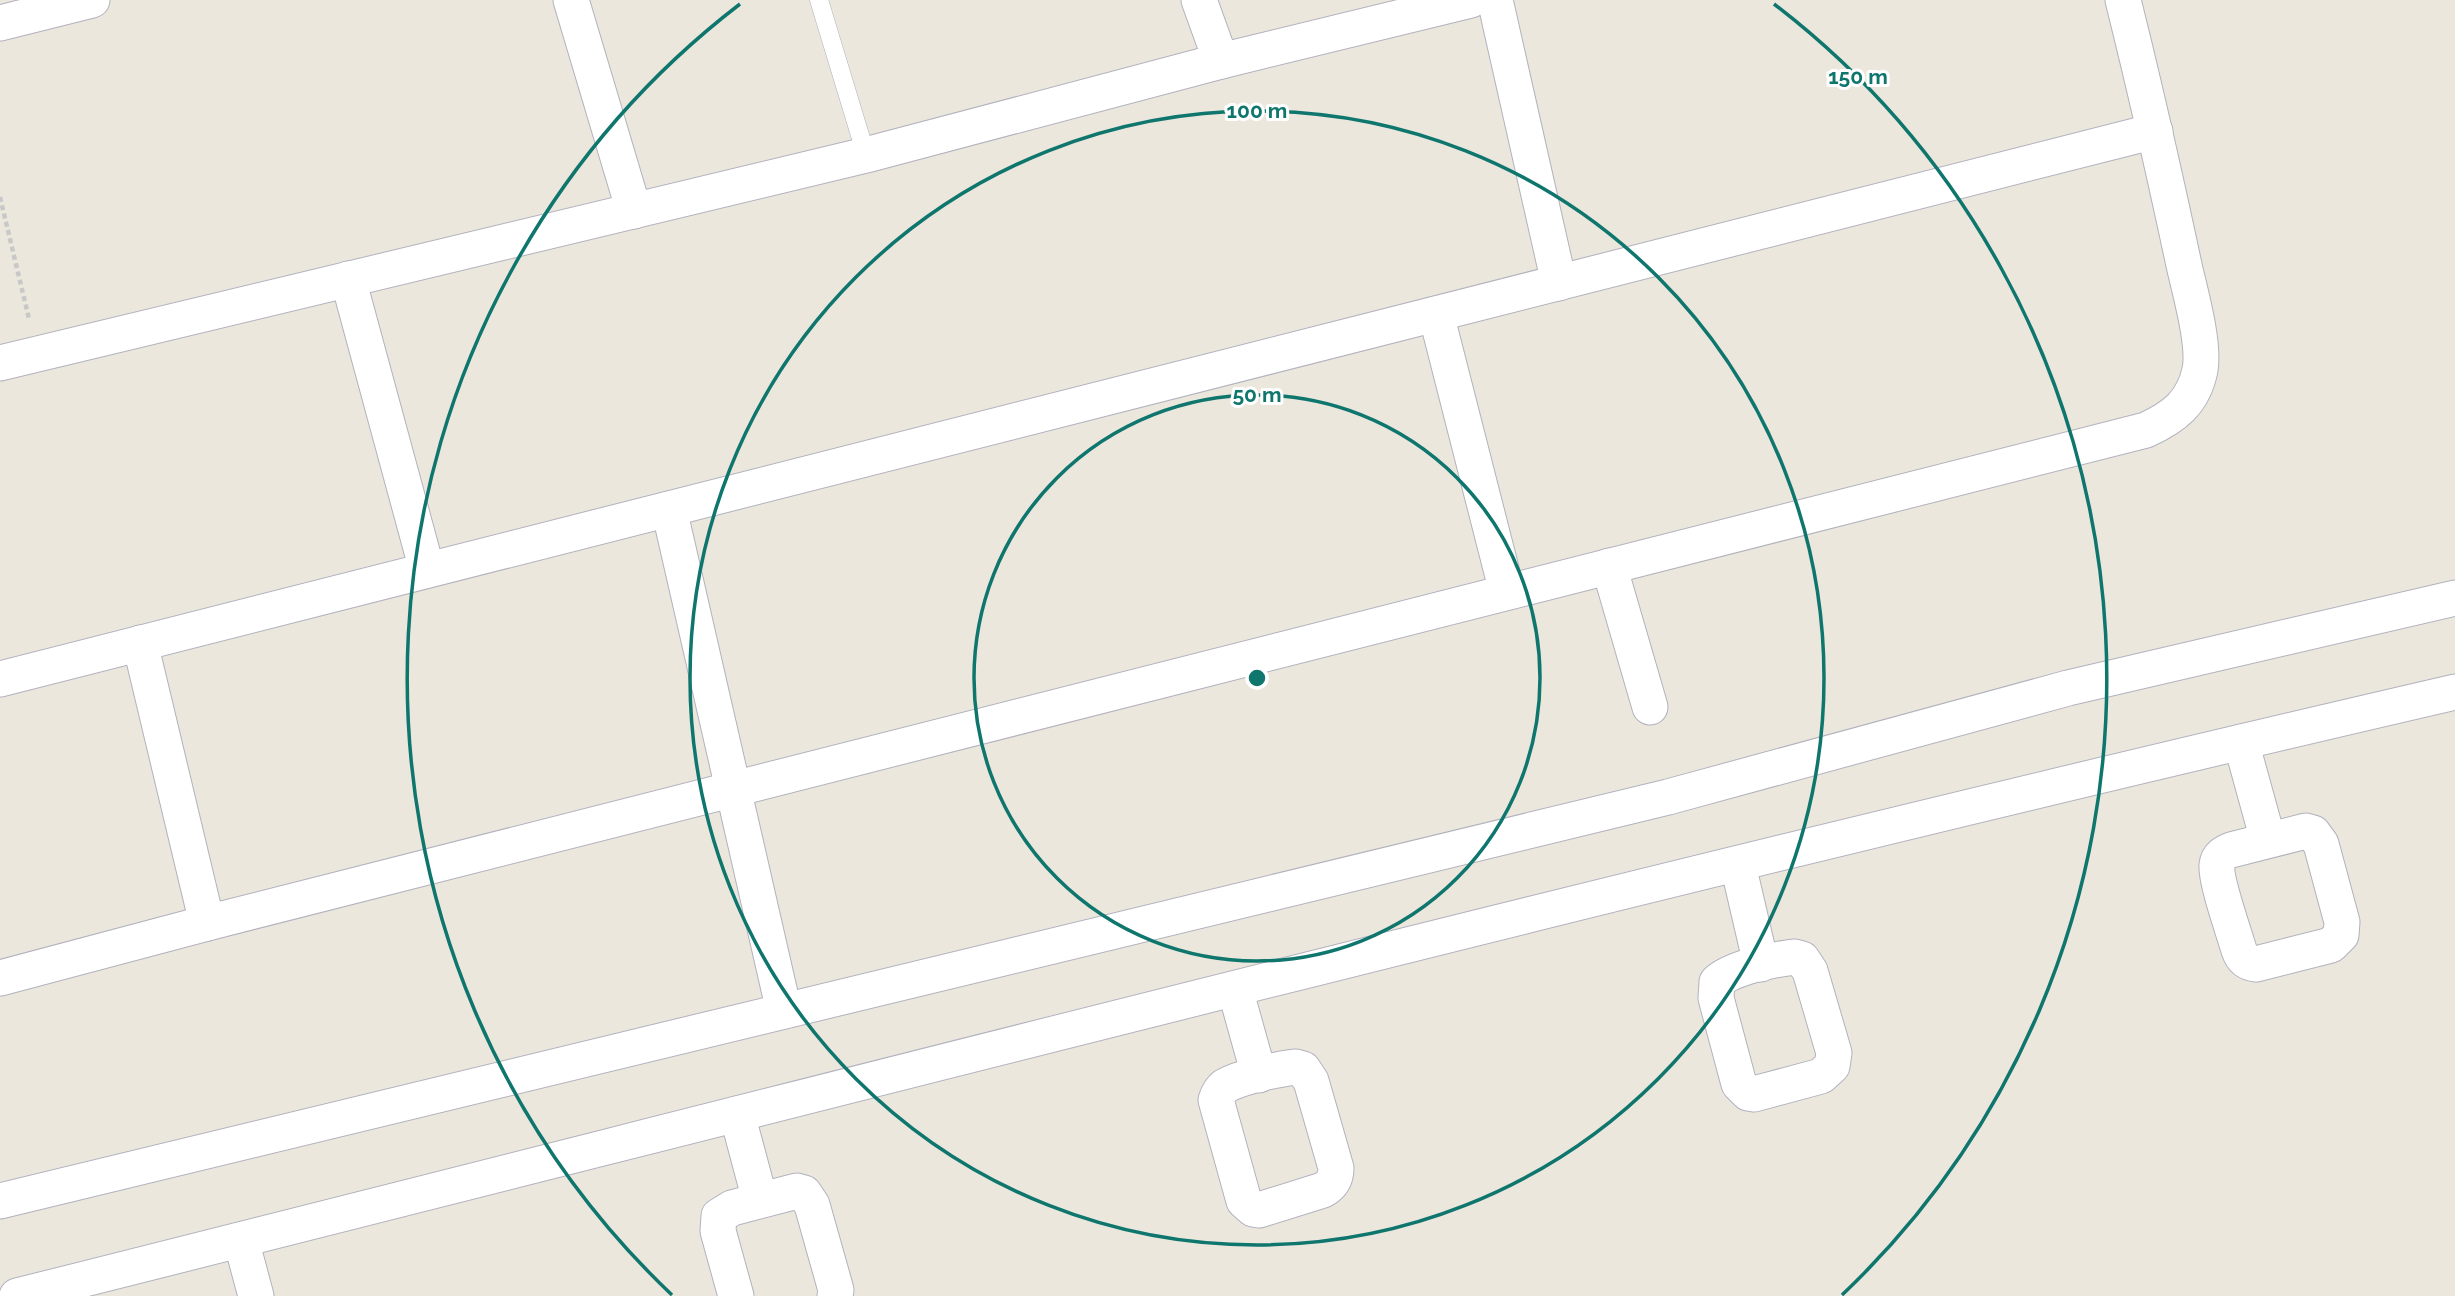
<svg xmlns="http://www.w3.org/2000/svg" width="2455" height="1296" viewBox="0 0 2455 1296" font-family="Raleway,sans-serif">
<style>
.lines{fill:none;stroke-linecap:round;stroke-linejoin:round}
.lane-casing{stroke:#b1b2be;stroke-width:19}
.street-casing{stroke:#b1b2be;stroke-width:37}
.path{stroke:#c8c8c8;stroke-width:4.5;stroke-dasharray:5 3.5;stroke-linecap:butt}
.lane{stroke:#fff;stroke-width:18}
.street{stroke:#fff;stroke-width:35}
.ring{fill:none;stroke:#0f766e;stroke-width:3.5}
.centre{fill:#0f766e;stroke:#fff;stroke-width:3.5}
.ring-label{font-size:21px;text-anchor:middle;font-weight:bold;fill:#0f766e;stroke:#fff;stroke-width:6;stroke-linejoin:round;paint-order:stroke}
</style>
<rect width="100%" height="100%" fill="#ece7dd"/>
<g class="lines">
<defs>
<polyline id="lane" points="819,0 866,155"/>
<g id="street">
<polyline points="571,0 634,211"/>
<polyline points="1199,0 1221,61"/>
<polyline points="1495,0 1559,283"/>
<polyline points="0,23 92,0"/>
<polyline points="348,279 427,570"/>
<polyline points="1436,314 1507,592"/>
<polyline points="0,363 866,155 1221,61 1471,0"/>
<polyline points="669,509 784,1011"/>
<polyline points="1609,566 1650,707"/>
<polyline points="140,643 207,923"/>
<polyline points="0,679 2155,131"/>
<polyline points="2241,742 2268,840"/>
<path d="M2306,831L2313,833L2321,844L2342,922L2341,935L2331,945L2256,964C2246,963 2242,959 2239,950C2234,933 2215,879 2217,865C2218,856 2224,853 2231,850Z"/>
<polyline points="1738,865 1761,964"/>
<path d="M1795,957L1802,959L1810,971L1834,1053L1832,1066L1821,1076L1754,1094L1748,1093L1739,1084L1716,998L1717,982C1731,968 1775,959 1795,957Z"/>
<path d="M0,978L207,923L2146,430C2174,417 2193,403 2200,370C2205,344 2190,292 2184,265C2165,176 2145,88 2123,0"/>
<polyline points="1235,989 1259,1075"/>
<path d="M1296,1067L1303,1069L1311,1081L1336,1168C1336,1178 1332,1185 1323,1190L1259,1210L1253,1209L1244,1201L1216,1100C1218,1094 1220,1090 1225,1086C1241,1077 1277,1069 1296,1067Z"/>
<polyline points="737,1114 760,1200"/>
<polyline points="0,1201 1668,797 2068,688 2455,598"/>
<polyline points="241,1240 256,1296"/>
<path d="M17,1296C829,1092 1639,881 2455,692"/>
<polyline points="736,1296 718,1231 719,1216 732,1208 797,1191 804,1193 812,1205 836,1290 835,1296"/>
</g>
</defs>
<use href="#lane" class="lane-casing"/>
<use href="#street" class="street-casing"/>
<polyline class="path" points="0,197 29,319"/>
<use href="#lane" class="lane"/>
<use href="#street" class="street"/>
</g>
<g class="ring">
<circle cx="1257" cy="678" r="283"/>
<circle cx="1257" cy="678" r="567"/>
<path d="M672 1295A850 850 0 0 1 740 4M1774 4A850 850 0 0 1 1842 1295"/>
</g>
<circle cx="1257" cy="678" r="10" class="centre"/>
<g class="ring-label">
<text x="1858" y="84">150 m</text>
<text x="1257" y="118">100 m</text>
<text x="1257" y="402">50 m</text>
</g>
</svg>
